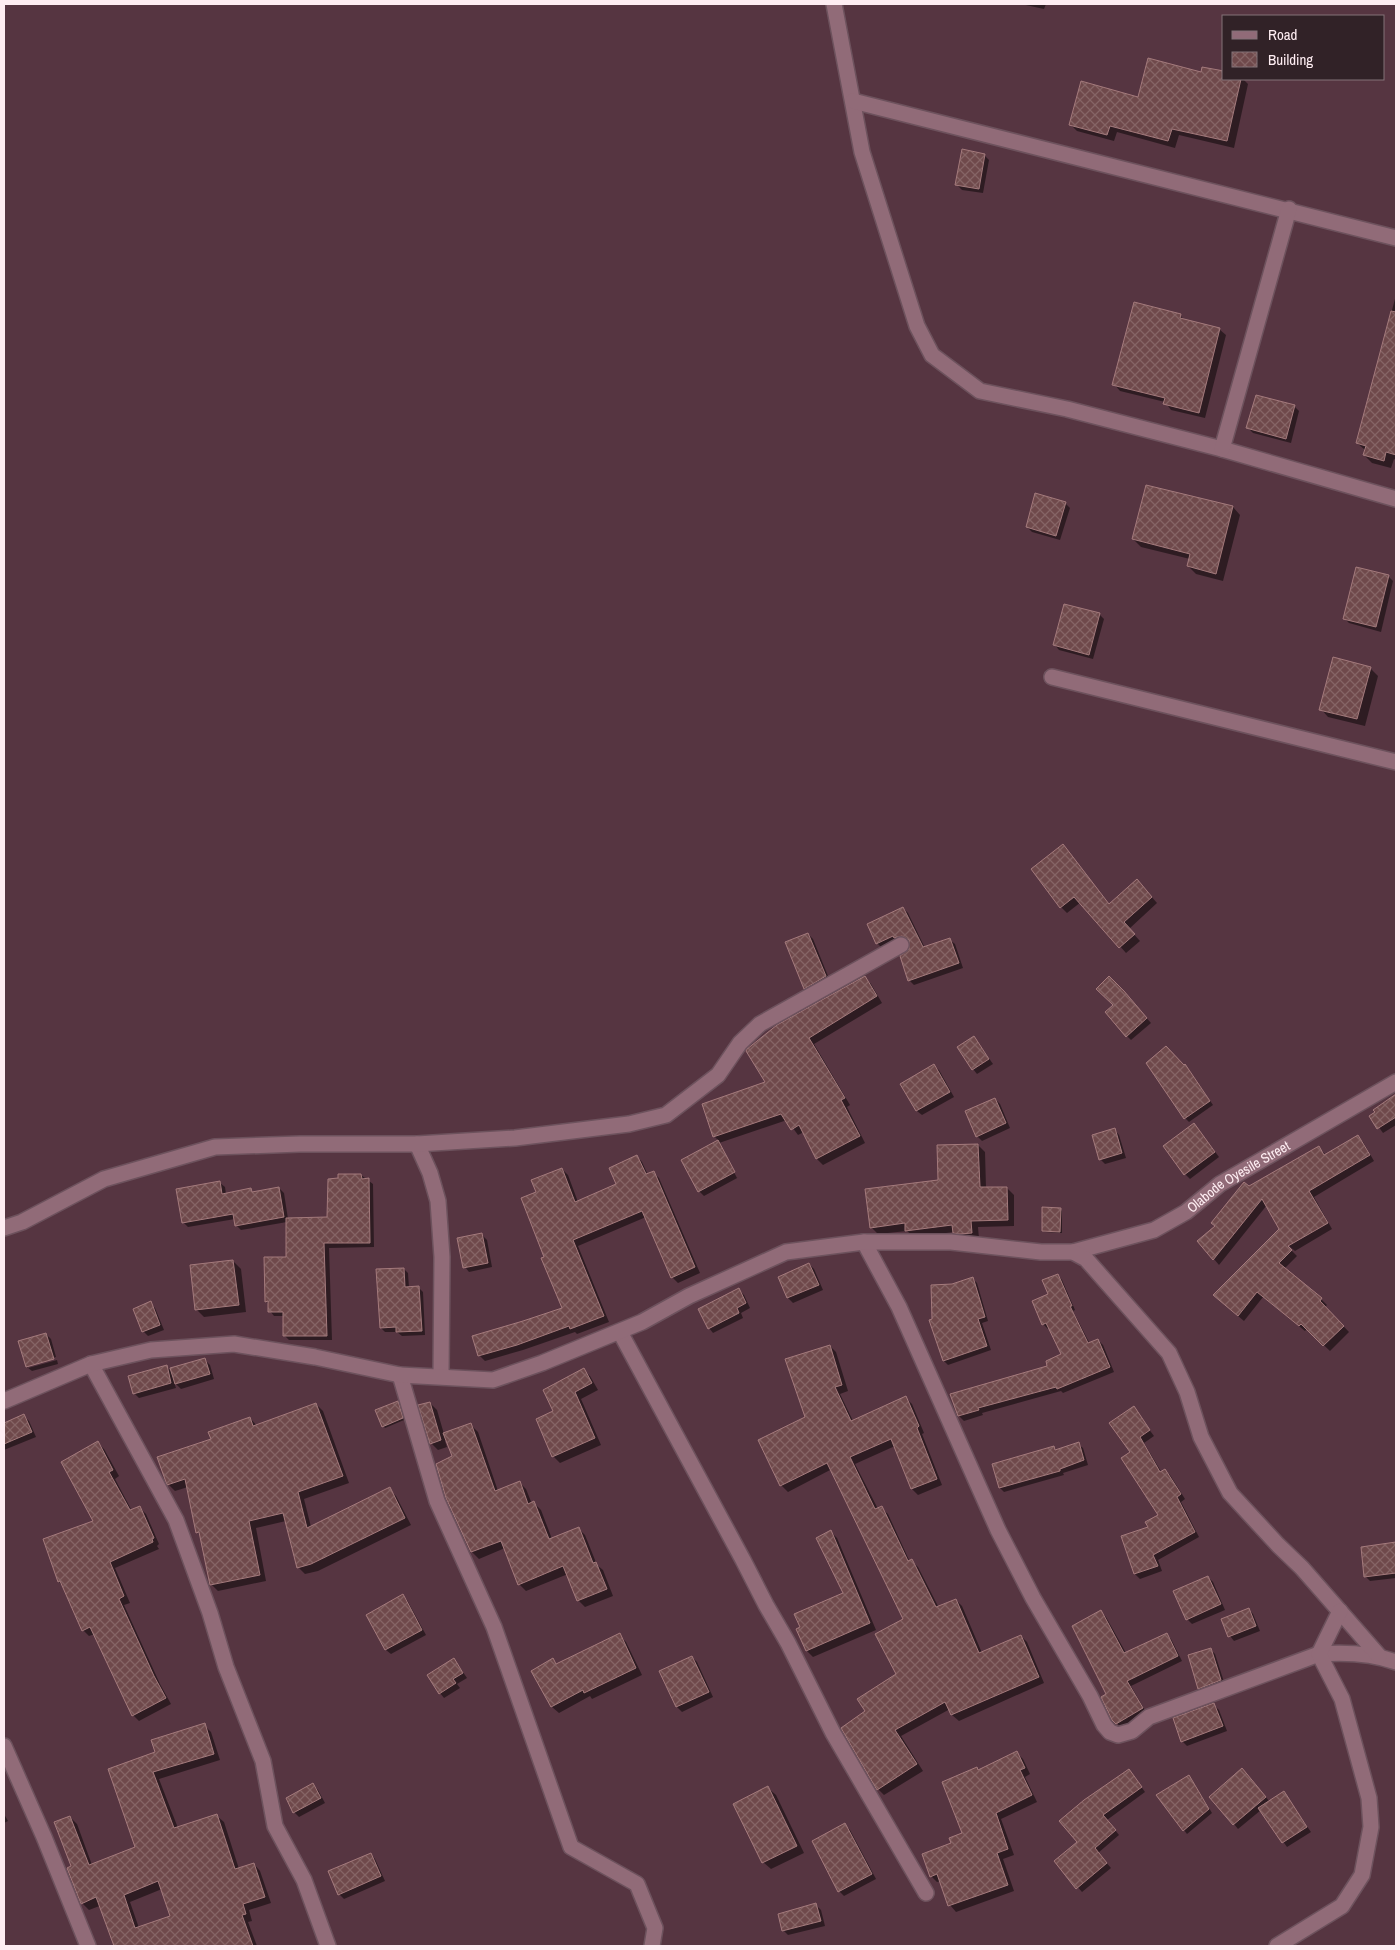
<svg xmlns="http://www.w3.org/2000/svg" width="1400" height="1950" viewBox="0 0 1400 1950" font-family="'Archivo Narrow',sans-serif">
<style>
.shadow{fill:#0007;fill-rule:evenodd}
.building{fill:url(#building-cross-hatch);stroke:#a47a7c;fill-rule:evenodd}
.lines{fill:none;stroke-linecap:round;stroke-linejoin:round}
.street-casing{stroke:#6d525d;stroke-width:18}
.street{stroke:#916b78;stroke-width:15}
.labels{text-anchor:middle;stroke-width:5;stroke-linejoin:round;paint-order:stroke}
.street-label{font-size:14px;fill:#feedf2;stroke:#312227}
</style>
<defs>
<pattern id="building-cross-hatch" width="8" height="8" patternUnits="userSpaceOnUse" patternTransform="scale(1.25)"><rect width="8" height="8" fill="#6f494b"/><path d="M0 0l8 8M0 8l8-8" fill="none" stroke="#856465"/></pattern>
</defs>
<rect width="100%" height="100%" fill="#563541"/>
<g class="shadow">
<polygon points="1021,4 1046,4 1044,9"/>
<polygon points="1224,79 1243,79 1248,84 1234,148 1179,135 1175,148 1117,132 1114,141 1077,131 1070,124 1139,99"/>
<polygon points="984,155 989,160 983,193 962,190 957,185"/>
<polygon points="1396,295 1396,460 1394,459 1391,468 1372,463 1364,455 1365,450 1357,443"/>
<polygon points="1180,315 1185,321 1219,329 1226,335 1205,418 1171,410 1165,402 1120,391 1114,384"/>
<polygon points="1294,406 1299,411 1291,443 1253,433 1248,428"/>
<polygon points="1065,503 1070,508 1060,540 1032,532 1027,527"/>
<polygon points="1233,507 1240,515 1223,581 1196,574 1188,566 1190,559 1141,547 1133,539"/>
<polygon points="1388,576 1393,581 1381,632 1349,623 1344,618"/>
<polygon points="1099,614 1104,619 1093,659 1059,650 1055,645"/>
<polygon points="1370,668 1378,676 1365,726 1328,717 1321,709"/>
<polygon points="1063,846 1110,905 1143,887 1157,903 1129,929 1140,941 1126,953 1081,902 1067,913 1061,907"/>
<polygon points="903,908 908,913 925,948 950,940 955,944 963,968 914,985 909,980 910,942 907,940 882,948 877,943"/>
<polygon points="808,934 813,939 830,981 810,993 805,988"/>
<polygon points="865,978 871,984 882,1003 814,1044 850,1105 847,1107 865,1143 823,1165 817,1159 804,1132 798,1135 787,1120 719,1143 737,1178 739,1177 704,1196 699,1191 683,1161 719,1141 714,1136 767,1083"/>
<polygon points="1128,997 1151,1023 1131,1040 1127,1036"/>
<polygon points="974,1037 993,1064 977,1074 973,1069"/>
<polygon points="934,1066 939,1070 954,1097 922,1115 917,1111 902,1084"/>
<polygon points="1189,1070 1213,1105 1189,1122 1185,1118"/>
<polygon points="1394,1097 1396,1100 1396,1125 1383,1133 1371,1116"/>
<polygon points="995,1099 1000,1104 1010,1128 982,1141 977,1136"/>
<polygon points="1198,1129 1219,1157 1190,1179 1185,1174"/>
<polygon points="1115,1130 1119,1135 1126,1158 1105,1164 1100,1159"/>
<polygon points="1358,1137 1363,1142 1374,1161 1314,1197 1332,1229 1295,1251 1288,1245 1287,1246 1297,1256 1284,1269 1321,1299 1327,1305 1325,1307 1349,1332 1330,1351 1307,1329 1305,1331 1263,1297 1244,1321 1220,1301 1281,1229 1267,1205 1219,1265 1214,1259 1216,1226 1249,1188 1318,1147 1326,1155"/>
<polygon points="978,1145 985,1152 986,1188 1007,1188 1014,1195 1014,1226 978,1227 979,1239 961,1239 954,1232 914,1237 907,1231 878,1234 871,1227 939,1181"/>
<polygon points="637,1156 642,1162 648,1175 653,1172 659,1178 700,1273 678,1283 672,1277 646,1217 578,1246 609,1322 577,1334 575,1332 523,1350 485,1361 479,1355 523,1323 563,1308 546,1257 538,1193 562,1169 568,1175 578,1202 618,1185"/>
<polygon points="361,1175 373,1184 374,1247 329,1248 332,1340 289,1340 284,1335 284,1316 274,1316 270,1311 269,1305 266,1301 288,1258 287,1222 241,1230 236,1225 235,1219 188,1227 183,1222 220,1183 225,1187 226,1194 250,1190 254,1193 279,1188 284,1193 288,1219 328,1219"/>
<polygon points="1060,1209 1062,1211 1062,1233 1045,1232 1043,1230"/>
<polygon points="482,1235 487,1240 492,1267 469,1272 465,1267"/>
<polygon points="233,1261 241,1269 246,1312 204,1317 196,1309"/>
<polygon points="809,1264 814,1269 823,1290 793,1303 788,1298 780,1277"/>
<polygon points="404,1269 408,1273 409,1288 418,1287 423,1292 425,1335 402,1336 397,1332 385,1332 381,1328"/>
<polygon points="1058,1275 1062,1280 1075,1310 1073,1311 1090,1344 1098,1340 1103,1345 1114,1372 1063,1393 1061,1391 982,1413 983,1415 964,1421 959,1416 951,1395 1049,1366 1063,1355 1050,1328 1048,1329 1043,1324 1050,1295"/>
<polygon points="973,1279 977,1283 988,1321 982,1323 991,1350 948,1365 944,1361 933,1320 952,1285"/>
<polygon points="739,1290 744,1295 750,1308 741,1313 743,1318 713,1333 709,1328"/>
<polygon points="150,1303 155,1308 164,1330 148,1336 143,1331"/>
<polygon points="46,1334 51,1339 56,1357 28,1365 28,1368 57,1360 58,1364 32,1371 27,1367"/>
<polygon points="830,1346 836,1352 848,1391 840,1394 853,1421 906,1398 912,1404 924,1433 922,1434 942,1485 918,1495 912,1489 895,1446 855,1464 878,1509 881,1508 888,1514 910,1562 912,1561 918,1567 939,1608 956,1600 962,1606 982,1653 1021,1636 1027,1642 1044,1683 959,1721 952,1715 950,1709 901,1736 923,1771 884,1795 878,1789 867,1712 898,1674 905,1619 832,1469 788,1492 781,1485 760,1441 806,1418"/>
<polygon points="205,1360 210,1365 214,1379 181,1389 174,1382 176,1388 139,1398 134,1393 166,1366 173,1373"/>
<polygon points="584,1370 590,1376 598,1390 581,1399 601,1445 560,1463 553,1456 555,1411"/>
<polygon points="397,1402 404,1420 385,1428 383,1426"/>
<polygon points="430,1403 437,1410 444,1434 471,1425 478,1432 498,1491 519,1482 526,1489 532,1504 534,1503 541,1510 552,1539 578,1528 585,1535 597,1565 603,1570 613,1596 585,1607 578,1600 568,1574 526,1591 519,1584 505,1548 479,1559 472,1552 454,1457 447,1440 445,1441 447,1447 438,1450 431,1443"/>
<polygon points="316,1404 323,1411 349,1483 304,1499 311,1527 389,1489 396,1496 411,1525 318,1571 305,1574 298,1567 286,1521 256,1528 266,1581 218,1591 211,1584 201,1535 197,1532 188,1487 175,1491 168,1484 213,1440 250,1418 257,1426"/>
<polygon points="1133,1408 1154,1436 1144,1443 1162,1473 1165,1471 1170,1475 1185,1499 1181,1502 1199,1537 1158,1560 1162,1571 1140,1579 1135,1574 1122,1537 1149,1528 1160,1515 1132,1452"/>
<polygon points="24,1416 29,1421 36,1437 4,1450 4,1421 5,1424"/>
<polygon points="98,1443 104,1449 119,1476 115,1479 132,1511 139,1507 146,1514 159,1544 157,1546 159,1549 115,1568 130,1603 124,1605 160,1684 171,1704 139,1721 133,1715 95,1634 89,1636 83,1630 64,1587 59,1582 44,1540 95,1522"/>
<polygon points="1078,1444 1083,1448 1088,1465 1063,1473 1064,1475 1004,1492 1000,1488 1053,1448 1056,1451"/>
<polygon points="831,1532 837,1538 876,1630 813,1657 807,1651 798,1630 844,1593"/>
<polygon points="1396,1543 1396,1578 1370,1581 1365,1576 1362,1548"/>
<polygon points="1208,1577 1213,1582 1225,1610 1192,1624 1187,1619"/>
<polygon points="402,1596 407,1600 426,1635 391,1654 386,1650 367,1616"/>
<polygon points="1249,1609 1253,1614 1260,1631 1234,1641 1230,1636"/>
<polygon points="1101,1612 1106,1617 1126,1653 1167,1635 1171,1639 1182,1661 1131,1686 1147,1714 1121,1728 1117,1723"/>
<polygon points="619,1635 626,1642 642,1675 592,1699 590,1696 559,1713 552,1707 533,1671 553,1660 558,1665"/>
<polygon points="1210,1649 1215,1654 1225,1685 1204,1693 1199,1688"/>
<polygon points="692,1657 697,1662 713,1697 682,1712 677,1707 661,1671"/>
<polygon points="454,1659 467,1678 457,1684 460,1688 444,1698 440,1693"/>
<polygon points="1214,1705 1219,1710 1227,1731 1187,1746 1182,1741"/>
<path d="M204,1725L211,1732L220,1760L159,1779L178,1828L217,1816L224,1822L239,1869L254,1864L260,1871L271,1903L249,1910L252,1921L248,1922L257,1946H116L102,1905L89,1910L83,1904L68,1868L73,1866L70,1817L77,1824L92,1865L137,1848L156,1752ZM162,1889L171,1917L139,1928L130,1902Z"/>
<polygon points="1017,1753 1023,1759 1030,1774 1025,1777 1037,1802 1001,1819 1014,1855 1003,1859 1014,1891 956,1912 950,1905 941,1881 937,1882 931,1876 952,1844 964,1833 976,1768 979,1771"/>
<polygon points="1133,1775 1145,1792 1107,1820 1119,1835 1098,1853 1111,1868 1082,1892 1056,1862 1078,1843"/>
<polygon points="1247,1775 1270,1802 1283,1793 1311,1832 1287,1847 1261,1810 1238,1829 1234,1824"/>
<polygon points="1192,1780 1212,1813 1187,1834 1184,1830"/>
<polygon points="313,1785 318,1790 325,1803 299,1817 294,1812"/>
<polygon points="768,1788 776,1795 804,1853 771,1869 763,1862"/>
<polygon points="4,1814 8,1821 4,1823"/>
<polygon points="845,1825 850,1830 876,1879 844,1896 839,1891"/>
<polygon points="371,1854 375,1859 385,1881 344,1899 339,1894"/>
<polygon points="816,1905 821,1910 825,1926 788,1935 784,1931"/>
</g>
<g class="building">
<polygon points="1148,58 1201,72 1202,67 1224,71 1224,79 1241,79 1227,141 1172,129 1168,141 1110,126 1107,135 1069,125 1081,81 1138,97"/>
<polygon points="962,149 985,154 979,189 955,185"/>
<polygon points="1134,302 1181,314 1180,318 1220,328 1199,413 1163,404 1165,398 1112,385"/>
<polygon points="1391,311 1396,312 1396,455 1386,452 1384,461 1363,455 1366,446 1356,443"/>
<polygon points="1256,395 1295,405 1286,439 1246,428"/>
<polygon points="1146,485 1233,506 1216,574 1187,566 1190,554 1132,539"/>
<polygon points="1035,493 1066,502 1056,536 1026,527"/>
<polygon points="1356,567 1389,575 1376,627 1343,619"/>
<polygon points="1064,604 1100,613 1089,655 1053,645"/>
<polygon points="1333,657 1371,667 1357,719 1319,710"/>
<polygon points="1063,844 1109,904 1137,879 1152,897 1124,922 1135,934 1119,948 1074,897 1060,908 1031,869"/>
<polygon points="903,907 923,947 950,938 959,963 908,981 900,956 909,949 909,940 902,936 894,938 893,936 876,944 867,924"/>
<polygon points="808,933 826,976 804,989 785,942"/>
<polygon points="865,976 877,996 809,1038 845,1098 841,1100 860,1136 816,1159 799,1125 791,1130 781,1114 713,1137 702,1104 765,1082 746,1051 747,1049 777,1025"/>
<polygon points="1109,976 1124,991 1147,1018 1126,1037 1105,1012 1113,1005 1096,989"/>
<polygon points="974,1036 989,1059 972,1070 957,1047"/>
<polygon points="1166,1046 1184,1065 1185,1064 1210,1101 1184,1119 1146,1063"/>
<polygon points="934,1064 950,1092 916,1111 900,1084"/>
<polygon points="1396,1094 1396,1117 1377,1129 1369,1116 1375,1112 1373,1110"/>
<polygon points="995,1098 1006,1123 976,1137 965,1111"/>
<polygon points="1194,1123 1215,1152 1184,1175 1163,1146"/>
<polygon points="1115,1128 1122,1153 1099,1160 1092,1135"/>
<polygon points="1358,1135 1370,1155 1309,1191 1328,1223 1288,1246 1292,1250 1279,1263 1322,1298 1320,1301 1344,1326 1323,1346 1301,1324 1299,1326 1257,1292 1238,1316 1213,1295 1279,1229 1262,1199 1213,1260 1197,1241 1215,1226 1211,1223 1244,1182 1249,1186 1319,1146 1324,1155"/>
<polygon points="718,1140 735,1172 698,1192 681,1160"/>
<polygon points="978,1144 980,1187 1007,1187 1008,1220 971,1221 972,1233 960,1234 953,1233 952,1225 905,1231 905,1223 870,1228 865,1189 938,1180 937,1145"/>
<polygon points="637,1155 646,1174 654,1171 695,1267 671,1278 642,1211 573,1240 604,1316 570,1329 569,1326 517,1345 478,1356 472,1336 523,1321 562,1308 541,1258 544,1257 521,1198 536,1192 531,1180 562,1168 575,1202 616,1184 609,1168"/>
<polygon points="338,1174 361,1174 362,1179 369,1178 370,1243 324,1243 327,1336 283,1336 283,1312 268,1312 268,1301 265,1302 264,1257 286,1257 286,1218 327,1217 328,1179 338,1178"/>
<polygon points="220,1181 222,1194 251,1188 252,1192 279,1187 284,1217 235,1226 233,1214 182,1223 176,1189"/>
<polygon points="1042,1207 1061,1208 1060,1232 1042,1231"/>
<polygon points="482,1233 488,1263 463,1268 457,1238"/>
<polygon points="233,1260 239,1305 195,1310 190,1265"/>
<polygon points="809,1263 819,1285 787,1298 778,1277"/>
<polygon points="404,1268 405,1287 419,1286 422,1331 396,1332 396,1327 380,1328 376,1269"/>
<polygon points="1058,1274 1072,1306 1070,1306 1088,1343 1098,1339 1110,1367 1057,1389 1056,1387 978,1408 979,1410 958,1416 950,1394 1047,1366 1046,1361 1061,1354 1046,1323 1042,1325 1032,1301 1048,1294 1042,1280"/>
<polygon points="973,1277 985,1317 978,1319 987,1346 943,1361 929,1320 932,1319 931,1285 952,1284"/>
<polygon points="739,1288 746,1303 737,1308 739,1313 708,1329 698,1309"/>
<polygon points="151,1301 160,1325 142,1332 133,1309"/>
<polygon points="46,1333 54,1359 26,1367 18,1341"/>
<polygon points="830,1345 842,1385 835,1387 851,1421 906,1396 919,1426 917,1428 937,1479 911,1489 891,1439 850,1457 875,1509 882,1506 908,1561 912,1559 936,1607 956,1599 979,1653 1021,1635 1039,1677 951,1715 945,1702 895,1730 917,1764 877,1790 841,1728 865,1711 857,1699 896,1674 875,1634 903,1619 827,1463 780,1486 758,1440 805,1417 785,1359"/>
<polygon points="205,1358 210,1374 175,1384 170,1368"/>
<polygon points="167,1365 171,1383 133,1394 128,1376"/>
<polygon points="584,1368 592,1383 575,1392 595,1438 552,1457 536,1419 553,1411 543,1390"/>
<polygon points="398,1401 403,1418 382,1427 375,1410"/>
<polygon points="430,1402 441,1440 430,1444 418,1405"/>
<polygon points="316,1403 343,1476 298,1492 307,1528 390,1487 405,1518 311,1564 297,1568 283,1513 249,1521 260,1575 210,1585 199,1532 196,1533 185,1479 167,1485 157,1457 211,1439 208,1432 250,1417 253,1426"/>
<polygon points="1134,1406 1150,1430 1140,1437 1160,1472 1165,1469 1181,1494 1177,1497 1195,1532 1153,1555 1158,1566 1134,1574 1121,1536 1148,1527 1145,1522 1158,1515 1121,1458 1130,1452 1109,1423"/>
<polygon points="24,1414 32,1432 4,1444 4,1423"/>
<polygon points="471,1423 495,1491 520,1481 528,1504 534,1501 549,1539 579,1527 593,1563 596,1562 607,1589 577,1601 563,1566 518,1585 501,1541 471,1552 446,1498 436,1464 452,1456 443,1433"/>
<polygon points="98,1441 113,1470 109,1472 130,1510 140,1506 154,1538 152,1539 153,1542 110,1562 124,1596 119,1599 154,1676 166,1698 132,1716 90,1627 82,1631 60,1581 58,1582 43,1539 93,1521 61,1462"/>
<polygon points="1079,1442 1084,1460 1060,1469 1060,1471 999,1488 992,1464 1054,1446 1055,1450"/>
<polygon points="831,1530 870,1623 806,1651 796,1629 800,1627 794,1614 843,1593 816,1538"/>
<polygon points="1396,1542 1396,1573 1364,1577 1361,1547"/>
<polygon points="1208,1576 1221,1604 1186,1620 1173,1591"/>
<polygon points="403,1594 422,1630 385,1650 366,1615"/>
<polygon points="1249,1608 1256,1626 1228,1637 1221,1619"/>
<polygon points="1101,1610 1124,1653 1167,1633 1178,1656 1127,1681 1143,1708 1116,1724 1112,1720 1101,1697 1106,1694 1072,1626"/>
<polygon points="620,1633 636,1668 584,1693 583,1690 551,1707 531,1671 553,1658 556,1664"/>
<polygon points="1211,1648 1221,1680 1198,1689 1188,1655"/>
<polygon points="692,1656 709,1692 676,1707 659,1671"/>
<polygon points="454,1658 463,1673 453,1679 456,1683 439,1694 427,1675"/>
<polygon points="1214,1703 1223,1726 1181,1742 1173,1718"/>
<path d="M205,1723L214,1754L153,1772L174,1828L217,1814L235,1869L254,1863L265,1897L243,1904L246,1914L242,1915L253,1946H114L96,1897L81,1904L67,1868L71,1866L54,1822L70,1816L89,1865L135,1847L108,1769L155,1752L151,1740ZM158,1881L170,1916L135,1928L124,1895Z"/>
<polygon points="1017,1751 1025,1768 1020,1770 1032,1795 996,1813 1008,1849 997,1853 1008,1885 948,1906 937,1874 930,1877 922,1854 951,1843 949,1838 962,1833 942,1782 977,1767 978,1770"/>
<polygon points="1242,1768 1266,1797 1233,1825 1209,1797"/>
<polygon points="1129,1769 1142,1787 1103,1815 1116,1830 1095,1848 1107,1863 1076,1889 1054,1861 1077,1842 1059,1821 1084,1800"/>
<polygon points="1189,1775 1209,1809 1183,1831 1156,1795"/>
<polygon points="313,1783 321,1798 293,1813 286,1798"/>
<polygon points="768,1786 797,1846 762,1863 733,1804"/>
<polygon points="1284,1791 1307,1827 1282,1843 1258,1808"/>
<polygon points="845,1823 872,1874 838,1892 812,1841"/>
<polygon points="371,1853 381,1876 338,1895 328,1871"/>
<polygon points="816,1903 821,1921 782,1931 778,1914"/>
</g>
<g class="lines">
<defs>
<g id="street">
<polyline points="834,4 862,152 917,326 932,355 980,391 1067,409 1222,449 1396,499"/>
<polyline points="853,101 1396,238"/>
<polyline points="1222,449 1289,209"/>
<polyline points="1052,677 1396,762"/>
<polyline points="417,1144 430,1173 438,1201 442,1257 441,1376"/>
<polyline points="4,1228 22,1222 104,1179 215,1147 300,1144 417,1144 515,1138 629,1124 666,1115 718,1075 740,1043 760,1024 901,945"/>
<path d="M864,1242L899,1307L998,1530L1033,1598L1090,1696L1104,1725L1110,1732L1118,1735L1132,1731L1149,1717L1319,1654C1346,1652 1371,1653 1396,1662"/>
<path id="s1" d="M1073,1252L1154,1230L1186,1212L1220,1184L1396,1082"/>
<polyline points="620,1332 743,1560 766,1605 788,1643 833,1733 926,1893"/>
<polyline points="91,1364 176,1520 210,1613 226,1667 263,1761 275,1826 304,1880 328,1946"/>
<polyline points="400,1375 437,1501 494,1627 571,1847 637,1884 655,1928 652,1946"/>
<polyline points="4,1401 91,1364 151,1350 234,1344 315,1357 400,1375 493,1380 542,1363 642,1322 689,1296 786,1252 864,1242 951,1242 1041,1252 1073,1252 1086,1259 1169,1353 1187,1392 1201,1437 1230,1493 1278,1545 1302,1568 1379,1656"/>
<polyline points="4,1746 44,1837 88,1946"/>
<polyline points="1277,1946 1342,1906 1362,1875 1371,1827 1369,1798 1342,1699 1319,1654 1340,1611"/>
</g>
</defs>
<use href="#street" class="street-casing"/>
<use href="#street" class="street"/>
</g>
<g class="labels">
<g class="street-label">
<text dy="5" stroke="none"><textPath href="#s1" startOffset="184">Olabode Oyesile Street</textPath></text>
</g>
</g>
<rect width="1400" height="1950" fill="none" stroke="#feedf2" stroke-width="10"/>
<rect x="1222" y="15" width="162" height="65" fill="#312227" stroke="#837378"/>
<rect x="1232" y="31" width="25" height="8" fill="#916b78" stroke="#837378"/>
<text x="1268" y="40" font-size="15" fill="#feedf2">Road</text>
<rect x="1232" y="52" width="25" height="15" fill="url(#building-cross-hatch)" stroke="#837378"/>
<text x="1268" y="65" font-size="15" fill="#feedf2">Building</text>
</svg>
